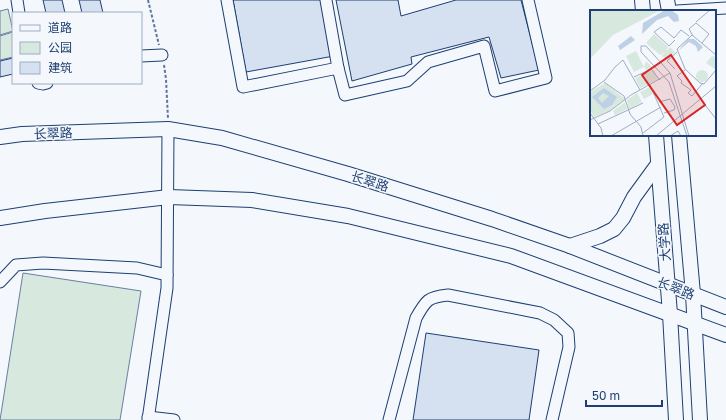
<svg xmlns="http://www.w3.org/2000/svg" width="726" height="420" viewBox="0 0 726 420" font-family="'Golos Text','Noto Sans SC',sans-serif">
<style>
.green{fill:#d7e8df;stroke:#687fa3}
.building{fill:#d5e0f0;stroke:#1d3f73}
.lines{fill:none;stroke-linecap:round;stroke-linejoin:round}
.minor-casing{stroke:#1d3f73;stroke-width:13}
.major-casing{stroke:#1d3f73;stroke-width:16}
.path{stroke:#5e769c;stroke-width:2;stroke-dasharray:3 2;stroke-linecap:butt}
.minor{stroke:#f4f7fb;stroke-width:11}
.major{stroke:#f4f7fb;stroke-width:14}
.labels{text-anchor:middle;stroke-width:3;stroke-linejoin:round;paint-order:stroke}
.street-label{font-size:13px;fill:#1d3f73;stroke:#f4f7fb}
.inset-road{fill:none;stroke:#9eadc5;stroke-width:1}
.view{fill:#d62828;fill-opacity:0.15;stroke:#d62828;stroke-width:2}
.inset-edge{fill:none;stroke:#1d3f73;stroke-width:2}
</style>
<rect width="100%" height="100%" fill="#f4f7fb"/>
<g class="green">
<polygon points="8,9 13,31 0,35 0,11"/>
<polygon points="13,32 13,57 0,60 0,36"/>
<polygon points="23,273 141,291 120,420 0,420"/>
</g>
<g class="building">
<polygon points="43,0 62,0 65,13 46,13"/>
<polygon points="79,0 100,0 103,13 82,13"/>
<polygon points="233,0 324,0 334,56 246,72"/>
<polygon points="336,0 398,0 401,16 456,0 521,0 539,70 501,78 489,37 411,57 412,64 352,81"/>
<polygon points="13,58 13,74 0,77 0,61"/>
<polygon points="426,333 539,350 529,420 413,420"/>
</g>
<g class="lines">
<defs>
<g id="minor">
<polyline points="17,0 19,13"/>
<polyline points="227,0 243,87 338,68 345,95 407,81 428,62 484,46 495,91 546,78 528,0"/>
<polyline points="326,0 338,68"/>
<polyline points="677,11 726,8"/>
<polyline points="141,56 162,55"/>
<polyline points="38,83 43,84 47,83"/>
<polyline points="0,282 16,265 43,263 137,268 167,275"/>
<polyline points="148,417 174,420"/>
<polyline points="148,420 167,288 168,129"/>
<path d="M389,420L416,318C426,300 428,297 448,295L540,313L554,320L568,333L569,347L552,420"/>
</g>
<g id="major">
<polyline points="642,0 643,11"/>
<polyline points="667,0 669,11"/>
<polyline points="656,135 670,314 676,420"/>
<polyline points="679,135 693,294 700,420"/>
<polyline points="0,137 22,134 168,129 222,138 348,174 492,219 570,246 726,307"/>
<polyline points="0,218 45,211 169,197 252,200 348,216 511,256 726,335"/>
<polyline points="570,246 600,236 614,229 623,218 634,197 658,164"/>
</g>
</defs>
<use href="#minor" class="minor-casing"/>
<use href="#major" class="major-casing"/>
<g class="path">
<polyline points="148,0 159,45"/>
<polyline points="164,65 166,79 168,119"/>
</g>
<use href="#minor" class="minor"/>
<use href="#major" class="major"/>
</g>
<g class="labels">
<g class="street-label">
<text transform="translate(53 133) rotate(-2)" y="5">长翠路</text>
<text transform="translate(370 181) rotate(17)" y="5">长翠路</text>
<text transform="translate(664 242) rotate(-94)" y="5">大学路</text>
<text transform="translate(676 288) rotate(21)" y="5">长翠路</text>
</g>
</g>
<g transform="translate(590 10)">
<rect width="126" height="126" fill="#f4f7fb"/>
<path d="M0,0H71L23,25L0,49ZM64,24L78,37L76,42L80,37L85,42L78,49L71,46L76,42L70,45L56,33ZM46,41L54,57L56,51L62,57L56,60L54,57L44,62L36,46ZM122,46L126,47L125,59L116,53ZM106 66a6 6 0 1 1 12 0a6 6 0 1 1-12 0ZM64,60L68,69L50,78L45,68ZM15,73L35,89L19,101L4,107L0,100V82ZM60,77L63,84L54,89L50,82ZM47,83L52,92L39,99L37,90ZM35,92L37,99L25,105L23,101Z" fill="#d7e8df"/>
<path d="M75,0H81L88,5L89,11L84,12L78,6L67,10L52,24L53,13ZM41,26L45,30L30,40L28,36ZM98,29H104L113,37L108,42L106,36L99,32L88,41ZM14,78L27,87L22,95L14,99L2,87ZM13,83L19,86L12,93L8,88Z" fill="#bed0e5" fill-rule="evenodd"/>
<path class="inset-road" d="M106,12L120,0M103,26L99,19L106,13L119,24L112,33M85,30L79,36L64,22L71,17L84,28L91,20L99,26M126,45L102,25L87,39L95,59L110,73L114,74L126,60M85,59L77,51L87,42M95,60L87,66L92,71L91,73L101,80L98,83L102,86L113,73M44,67L61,59L70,70M14,72L34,86L40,104L51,117L53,126M0,81L15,70L25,57L33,50L50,80M112,91L126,109M69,92L80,89L85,97L84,100L74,103M0,103L11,118L13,126M0,110L20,101L41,85L80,63M8,114L53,93M53,123L74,107L60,75M21,126L71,97M66,126L126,76M80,126L88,121L91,126M97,126L79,72L51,42V36H56L80,63L99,126"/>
<path class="view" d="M81,45L115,95L87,115L52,65Z"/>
<rect width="126" height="126" class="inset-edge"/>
</g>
<rect x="12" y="12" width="130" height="72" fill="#f4f7fb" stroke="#9eadc5"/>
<rect x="20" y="25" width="20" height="6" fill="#f4f7fb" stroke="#9eadc5"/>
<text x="48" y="32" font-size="12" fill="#1d3f73">道路</text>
<rect x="20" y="42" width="20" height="12" fill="#d7e8df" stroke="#9eadc5"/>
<text x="48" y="52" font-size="12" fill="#1d3f73">公园</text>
<rect x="20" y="62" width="20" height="12" fill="#d5e0f0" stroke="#9eadc5"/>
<text x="48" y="72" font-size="12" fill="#1d3f73">建筑</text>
<path d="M586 400v6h76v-6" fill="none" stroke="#1d3f73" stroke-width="2"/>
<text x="592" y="400" font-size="12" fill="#1d3f73" stroke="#f4f7fb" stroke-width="3" paint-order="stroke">50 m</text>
</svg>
